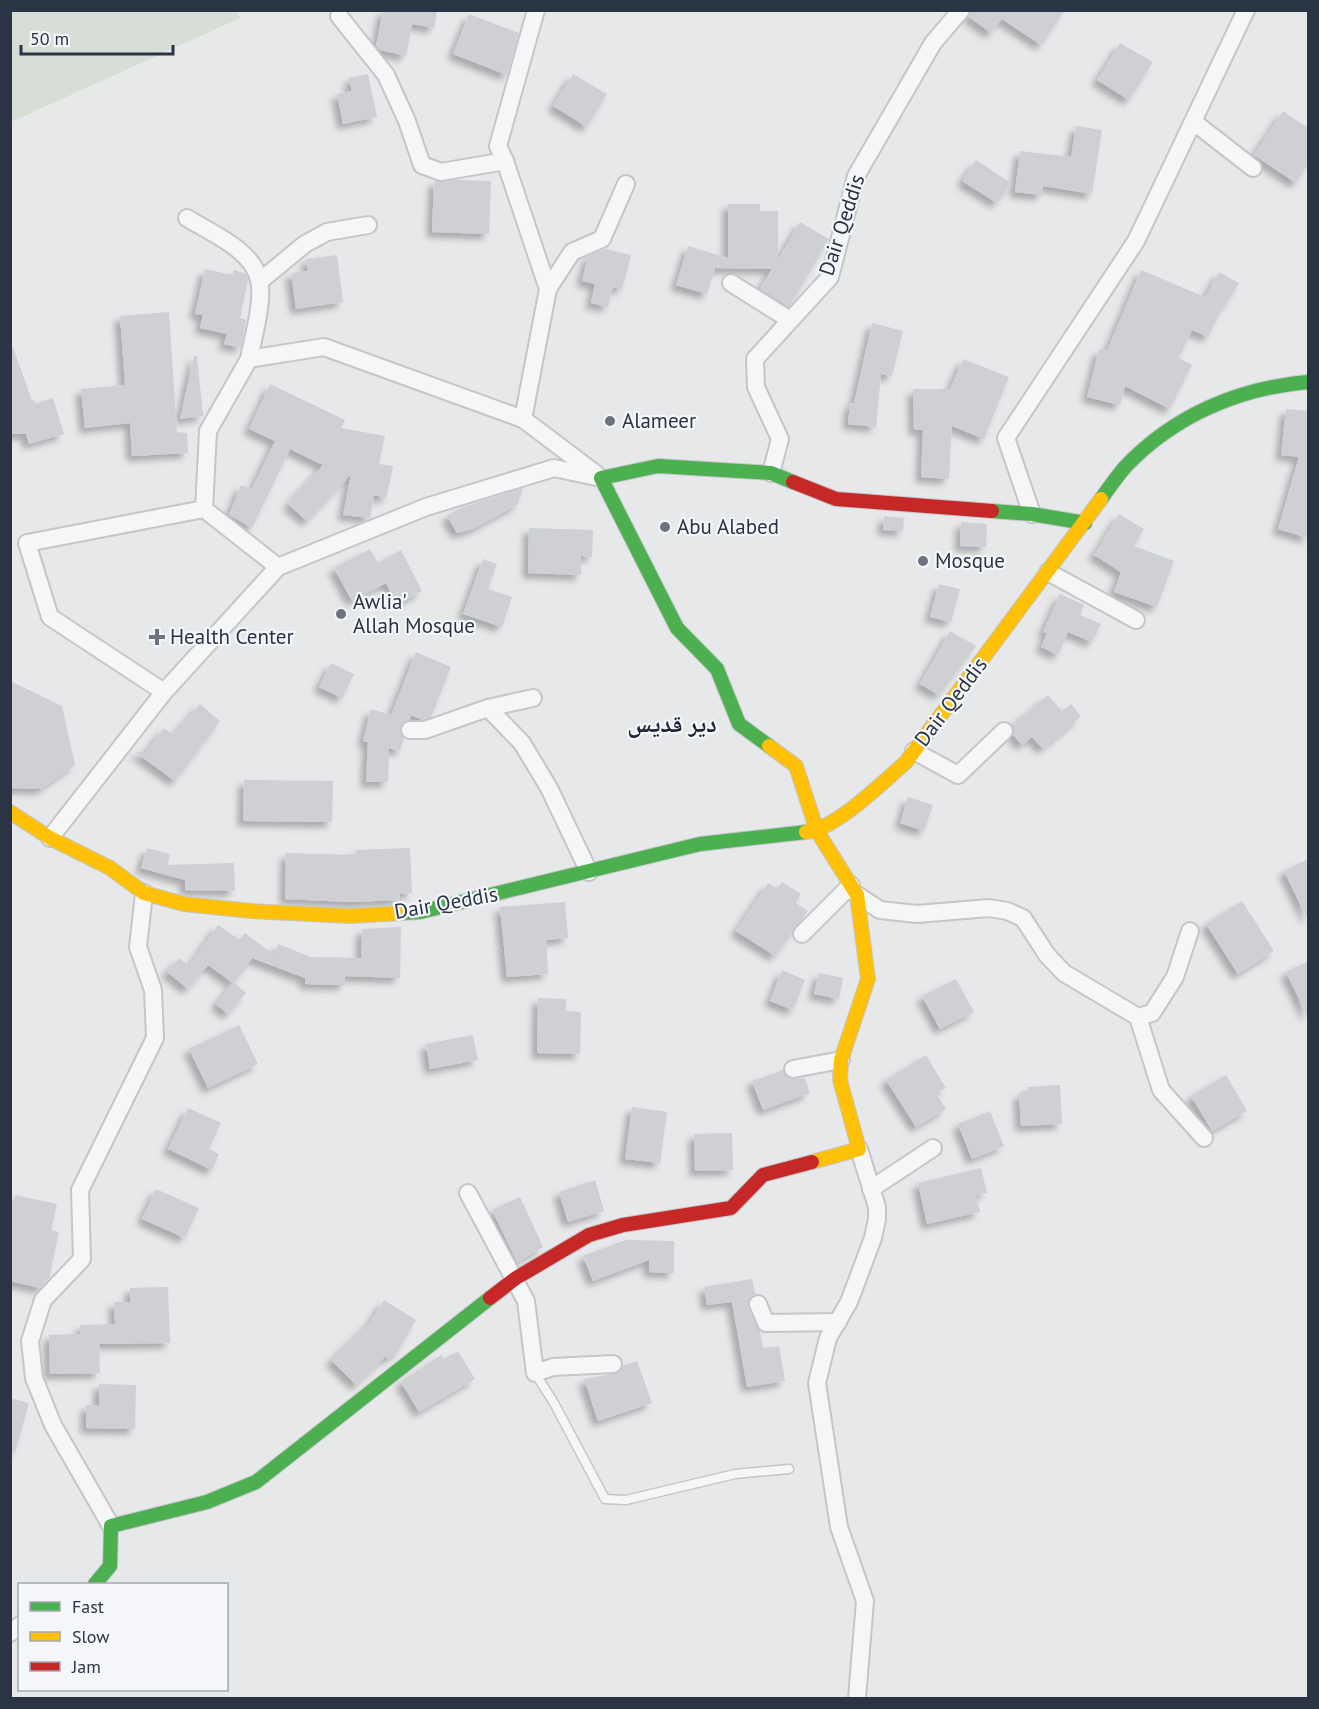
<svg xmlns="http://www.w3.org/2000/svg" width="1319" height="1709" viewBox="0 0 1319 1709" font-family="'PT Sans','Noto Naskh Arabic',sans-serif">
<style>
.green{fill:#d6ded6}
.building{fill:#ced0d3;filter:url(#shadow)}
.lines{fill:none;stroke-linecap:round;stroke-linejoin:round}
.lane-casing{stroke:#c4c6c8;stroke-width:11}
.street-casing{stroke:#c4c6c8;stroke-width:20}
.fast-casing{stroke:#c4c6c8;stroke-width:16}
.slow-casing{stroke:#c4c6c8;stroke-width:16}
.jam-casing{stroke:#c4c6c8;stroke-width:16}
.lane{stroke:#f5f6f7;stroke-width:8}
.street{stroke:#f5f6f7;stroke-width:16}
.fast{stroke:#4caf50;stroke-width:14}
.slow{stroke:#ffc107;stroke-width:14}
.jam{stroke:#c62828;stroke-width:14}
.poi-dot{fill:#6c737f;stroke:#f4f6f9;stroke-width:2}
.labels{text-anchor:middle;stroke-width:4.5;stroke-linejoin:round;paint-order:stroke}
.street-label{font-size:21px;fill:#2b3445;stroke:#f4f6f9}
.poi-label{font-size:21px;fill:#2b3445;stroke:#f4f6f9;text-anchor:start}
.quarter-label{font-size:24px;font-weight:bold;fill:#1d2536;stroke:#f4f6f9}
</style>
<defs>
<filter id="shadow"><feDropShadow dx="-5.5" dy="5.5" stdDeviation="3" flood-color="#0004"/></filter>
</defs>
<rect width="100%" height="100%" fill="#e6e8ea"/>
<polygon class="green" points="236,10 240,18 11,122 11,11"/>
<g class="building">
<polygon points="383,10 437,10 434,28 412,24 406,56 380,50 376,46"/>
<polygon points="971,10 1065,10 1041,45 1002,19 991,33 969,17"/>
<polygon points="469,14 519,33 507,75 453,54"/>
<polygon points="1120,43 1153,62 1129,100 1097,80"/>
<polygon points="368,74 377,117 343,124 337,94 352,91 349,78"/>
<polygon points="573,74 607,94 587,127 553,106"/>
<polygon points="1283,111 1308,128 1308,164 1296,183 1254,155"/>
<polygon points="1076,126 1102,130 1092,194 1043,186 1042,195 1015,192 1020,151 1071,157"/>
<polygon points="976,160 1011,183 997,203 962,181"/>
<polygon points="455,180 491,181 489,234 432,232 434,181"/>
<polygon points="728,204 760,204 760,211 778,211 778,260 800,222 829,239 789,307 760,289 772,269 715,268 707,294 676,285 688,246 728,258"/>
<polygon points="606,249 631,255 622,289 613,287 608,307 591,303 595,284 582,281 588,256"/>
<polygon points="337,255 343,302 296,309 291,273 308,271 306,259"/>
<polygon points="205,269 233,275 234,270 246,274 248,280 240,318 246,320 241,348 224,344 227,334 200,328 203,315 195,314"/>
<polygon points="1141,270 1205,297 1219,272 1239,283 1226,305 1224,304 1208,337 1192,330 1179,358 1192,365 1170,409 1125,386 1120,405 1087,397 1099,349 1107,351"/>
<polygon points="169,312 177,432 187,433 188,453 132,456 130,423 85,428 81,389 125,385 120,316"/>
<polygon points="872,323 903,331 892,376 881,374 876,427 848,424 850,403 854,403"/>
<polygon points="13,347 32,401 35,400 35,404 53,398 64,434 29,444 26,434 10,434 10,348"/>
<polygon points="194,356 197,356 203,416 180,419"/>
<polygon points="963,359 1009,377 984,439 952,426 949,479 921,477 923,430 914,430 913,389 950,389"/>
<polygon points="270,384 345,420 341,428 385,436 379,464 393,466 386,498 374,495 370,518 343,515 351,474 307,521 288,504 323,465 290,449 252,528 229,515 241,485 252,489 275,441 249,429"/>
<polygon points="1286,409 1308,411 1308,538 1278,529 1299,457 1281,455"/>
<polygon points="523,488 518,504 473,529 457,533 447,516 463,507"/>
<polygon points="1119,514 1144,529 1134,546 1174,561 1157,607 1114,592 1121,572 1094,555"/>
<polygon points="884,516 904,518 903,531 883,530"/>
<polygon points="961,522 987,524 986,547 960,546"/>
<polygon points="529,528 593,530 592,557 581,556 581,575 528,573"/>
<polygon points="370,549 378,563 401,550 422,591 403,601 393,597 386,583 352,601 334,568"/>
<polygon points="483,559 497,564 488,589 512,597 502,627 463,614"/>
<polygon points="939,584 960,589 951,622 930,617"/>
<polygon points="1060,594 1084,605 1080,615 1101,624 1092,642 1068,632 1058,655 1041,647 1047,633 1043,632"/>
<polygon points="950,631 976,646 939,695 920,684"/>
<polygon points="416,652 451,667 431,717 423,720 411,715 409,720 401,725 400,731 404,738 400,751 389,748 388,782 366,782 368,742 363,741 371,709 391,715"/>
<polygon points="331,663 354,674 342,698 319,687"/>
<polygon points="10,681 62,706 75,765 41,789 10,788"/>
<polygon points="1048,695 1062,711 1071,704 1081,716 1043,749 1032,737 1022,745 1013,735 1013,725"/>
<polygon points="200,704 220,721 175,781 135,752 146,752 164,728 173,735"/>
<polygon points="244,780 333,781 332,822 243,821"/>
<polygon points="908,797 933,805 924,831 900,823"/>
<polygon points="147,848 170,854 167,865 234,863 235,891 185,890 185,880 141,868"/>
<polygon points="410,848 412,893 400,894 400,900 350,902 285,899 286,853 356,855 356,850"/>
<polygon points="1308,859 1308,920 1284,871"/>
<polygon points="782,882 801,894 796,903 808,911 775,956 736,931 768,883 777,889"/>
<polygon points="1242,901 1274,951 1238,974 1206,924"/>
<polygon points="565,902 568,938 546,940 548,974 507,977 500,907"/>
<polygon points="218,925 240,940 245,933 274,955 278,944 311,957 361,958 362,929 401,927 400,978 345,976 345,985 305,984 305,978 252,958 234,983 246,993 228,1014 216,1004 233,983 208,965 188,989 167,972 179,958 189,966"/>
<polygon points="1308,961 1308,1018 1286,972"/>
<polygon points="782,970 805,980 793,1010 770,1001"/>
<polygon points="819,973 843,978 839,999 814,994"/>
<polygon points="956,979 974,1012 940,1029 922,996"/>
<polygon points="538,998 566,999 566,1011 581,1012 580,1054 537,1053"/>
<polygon points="239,1025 258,1064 208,1088 189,1049"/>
<polygon points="473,1035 478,1060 430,1069 426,1044"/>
<polygon points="926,1055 946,1088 936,1093 946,1109 916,1127 886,1080"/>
<polygon points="783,1070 790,1079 805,1078 810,1093 763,1110 752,1081"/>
<polygon points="1226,1075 1247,1111 1212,1131 1191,1096"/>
<polygon points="1060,1085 1062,1124 1021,1126 1019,1093 1028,1093 1028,1087"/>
<polygon points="632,1107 667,1112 660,1163 625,1159"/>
<polygon points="188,1108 221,1123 209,1149 219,1154 212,1170 168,1149"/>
<polygon points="990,1111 1004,1146 972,1159 958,1124"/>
<polygon points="732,1133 733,1170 695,1171 694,1134"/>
<polygon points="981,1168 987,1193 976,1195 980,1212 927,1224 918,1183"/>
<polygon points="595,1180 604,1211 568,1222 559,1192"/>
<polygon points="156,1189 199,1208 185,1238 142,1219"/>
<polygon points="15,1195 57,1204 51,1230 59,1232 49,1278 40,1288 10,1281 10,1215"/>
<polygon points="520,1197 543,1247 517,1262 492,1210"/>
<polygon points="625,1240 674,1241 674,1273 649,1272 649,1260 593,1281 583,1256"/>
<polygon points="752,1279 755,1294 749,1298 748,1308 760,1332 763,1348 779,1346 785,1381 747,1387 732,1302 707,1305 704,1287"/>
<polygon points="168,1287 170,1343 99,1344 100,1373 50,1374 49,1335 81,1334 80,1325 115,1324 114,1302 130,1302 130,1288"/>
<polygon points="384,1300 416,1320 398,1351 387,1359 386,1356 356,1385 331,1360 371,1321"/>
<polygon points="458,1351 475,1379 419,1412 401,1382 441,1355 444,1359"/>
<polygon points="637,1361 652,1403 598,1421 584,1379 618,1373 623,1366"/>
<polygon points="99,1384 136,1385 135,1429 86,1428 86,1405 99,1406"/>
<polygon points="10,1398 29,1403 15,1452 10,1451"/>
</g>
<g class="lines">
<defs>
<polyline id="lane" points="535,1373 554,1403 605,1499 626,1500 735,1474 789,1469"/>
<g id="street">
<polyline points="536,10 498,146 505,161 548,289 523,419 596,474"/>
<polyline points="339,16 386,75 407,121 422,165 441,172 505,161"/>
<polyline points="1195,123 1253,168"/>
<path d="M187,218C211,233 253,250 259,280C264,300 253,338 249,359"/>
<polyline points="260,281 305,244 327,232 368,225"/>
<polyline points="731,283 790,320"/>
<polyline points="548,289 572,252 602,239 626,184"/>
<polyline points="771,473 780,439 756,387 755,359 830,277 856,176 933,43 961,10"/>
<polyline points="204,509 278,567"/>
<polyline points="1032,514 1006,438 1136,241 1246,10"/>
<polyline points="1048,572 1136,620"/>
<polyline points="164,692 50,617 27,543 204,509 208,431 249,359 324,347 523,419"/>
<polyline points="488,708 522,743 549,788 589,872"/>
<polyline points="410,730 425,730 488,708 533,698"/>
<polyline points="914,751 958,775 1004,731"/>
<polyline points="50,838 164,692 278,567 426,507 554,468 601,478"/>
<polyline points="857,895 880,910 917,914 989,908 1007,911 1023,918 1047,955 1064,973 1138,1017 1161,1090 1204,1138"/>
<polyline points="802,934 851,885"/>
<polyline points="1138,1017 1152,1013 1175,977 1190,931"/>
<polyline points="793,1069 841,1060"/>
<polyline points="871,1189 933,1148"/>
<polyline points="468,1193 526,1301 535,1373 553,1367 613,1364"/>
<polyline points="758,1304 766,1323 838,1322"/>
<polyline points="111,1526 53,1425 34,1378 30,1341 43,1300 82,1259 80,1190 155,1038 153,990 138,947 144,893"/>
<polyline points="10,1633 20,1625"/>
<polyline points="857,1698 865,1601 839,1527 817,1383 828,1338 849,1302 873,1238 877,1219 877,1207 859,1149"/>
</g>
<g id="fast">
<path d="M1101,499C1109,488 1117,476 1126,466C1175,415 1239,388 1308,382"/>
<polyline points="992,511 1032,514 1085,523"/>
<polyline points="769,746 739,724 717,669 677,628 601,478 658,466 771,473 793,482"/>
<polyline points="402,913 420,912 700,844 806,832"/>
<polyline points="95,1584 110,1566 111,1526 207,1502 256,1482 490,1298"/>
</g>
<g id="slow">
<polyline points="769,746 796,766 817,831 857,895 868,979 841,1060 840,1080 859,1149 812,1162"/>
<polyline points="10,812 50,838 110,868 144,893 184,904 251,911 350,916 402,913"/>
<path d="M806,832C836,829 883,782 906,762L1101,499"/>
</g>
<g id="jam">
<polyline points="793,482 836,499 992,511"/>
<polyline points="490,1298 516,1278 589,1235 623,1225 731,1208 763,1175 812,1162"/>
</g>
</defs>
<use href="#lane" class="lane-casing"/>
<use href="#street" class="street-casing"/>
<use href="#fast" class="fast-casing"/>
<use href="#slow" class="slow-casing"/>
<use href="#jam" class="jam-casing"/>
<use href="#lane" class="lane"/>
<use href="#street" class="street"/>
<use href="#fast" class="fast"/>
<use href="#slow" class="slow"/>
<use href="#jam" class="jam"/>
</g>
<g class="poi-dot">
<circle cx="610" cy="421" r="6"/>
<circle cx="665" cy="527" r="6"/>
<circle cx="923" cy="561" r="6"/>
<circle cx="341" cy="614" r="6"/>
<path d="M154 628h6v6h6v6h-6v6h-6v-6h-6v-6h6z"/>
</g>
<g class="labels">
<g class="street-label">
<text transform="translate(842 225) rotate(-72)" y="7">Dair Qeddis</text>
<text transform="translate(951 702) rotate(-53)" y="7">Dair Qeddis</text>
<text transform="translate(446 903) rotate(-10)" y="7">Dair Qeddis</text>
</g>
<g class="poi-label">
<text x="622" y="428">Alameer</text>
<text x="677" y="534">Abu Alabed</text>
<text x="935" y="568">Mosque</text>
<text x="353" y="609">Awlia'<tspan x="353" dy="24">Allah Mosque</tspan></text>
<text x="170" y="644">Health Center</text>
</g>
<g class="quarter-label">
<text x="672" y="732">دير قديس</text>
</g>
</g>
<rect width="1319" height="1709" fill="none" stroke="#2b3445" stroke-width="24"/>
<rect x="18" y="1583" width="210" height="108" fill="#f4f6f9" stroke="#a4a8b1" stroke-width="1.5"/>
<rect x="30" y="1602" width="30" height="9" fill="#4caf50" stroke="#a4a8b1" stroke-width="1.5"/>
<text x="72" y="1613" font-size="18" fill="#2b3445">Fast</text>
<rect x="30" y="1632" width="30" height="9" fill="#ffc107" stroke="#a4a8b1" stroke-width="1.5"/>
<text x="72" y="1643" font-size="18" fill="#2b3445">Slow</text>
<rect x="30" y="1662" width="30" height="9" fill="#c62828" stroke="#a4a8b1" stroke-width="1.5"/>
<text x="72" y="1673" font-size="18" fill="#2b3445">Jam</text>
<path d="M21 45v9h152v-9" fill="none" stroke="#2b3445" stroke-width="3"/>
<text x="30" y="45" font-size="18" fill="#2b3445" stroke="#f4f6f9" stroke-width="4.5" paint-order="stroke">50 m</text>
</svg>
